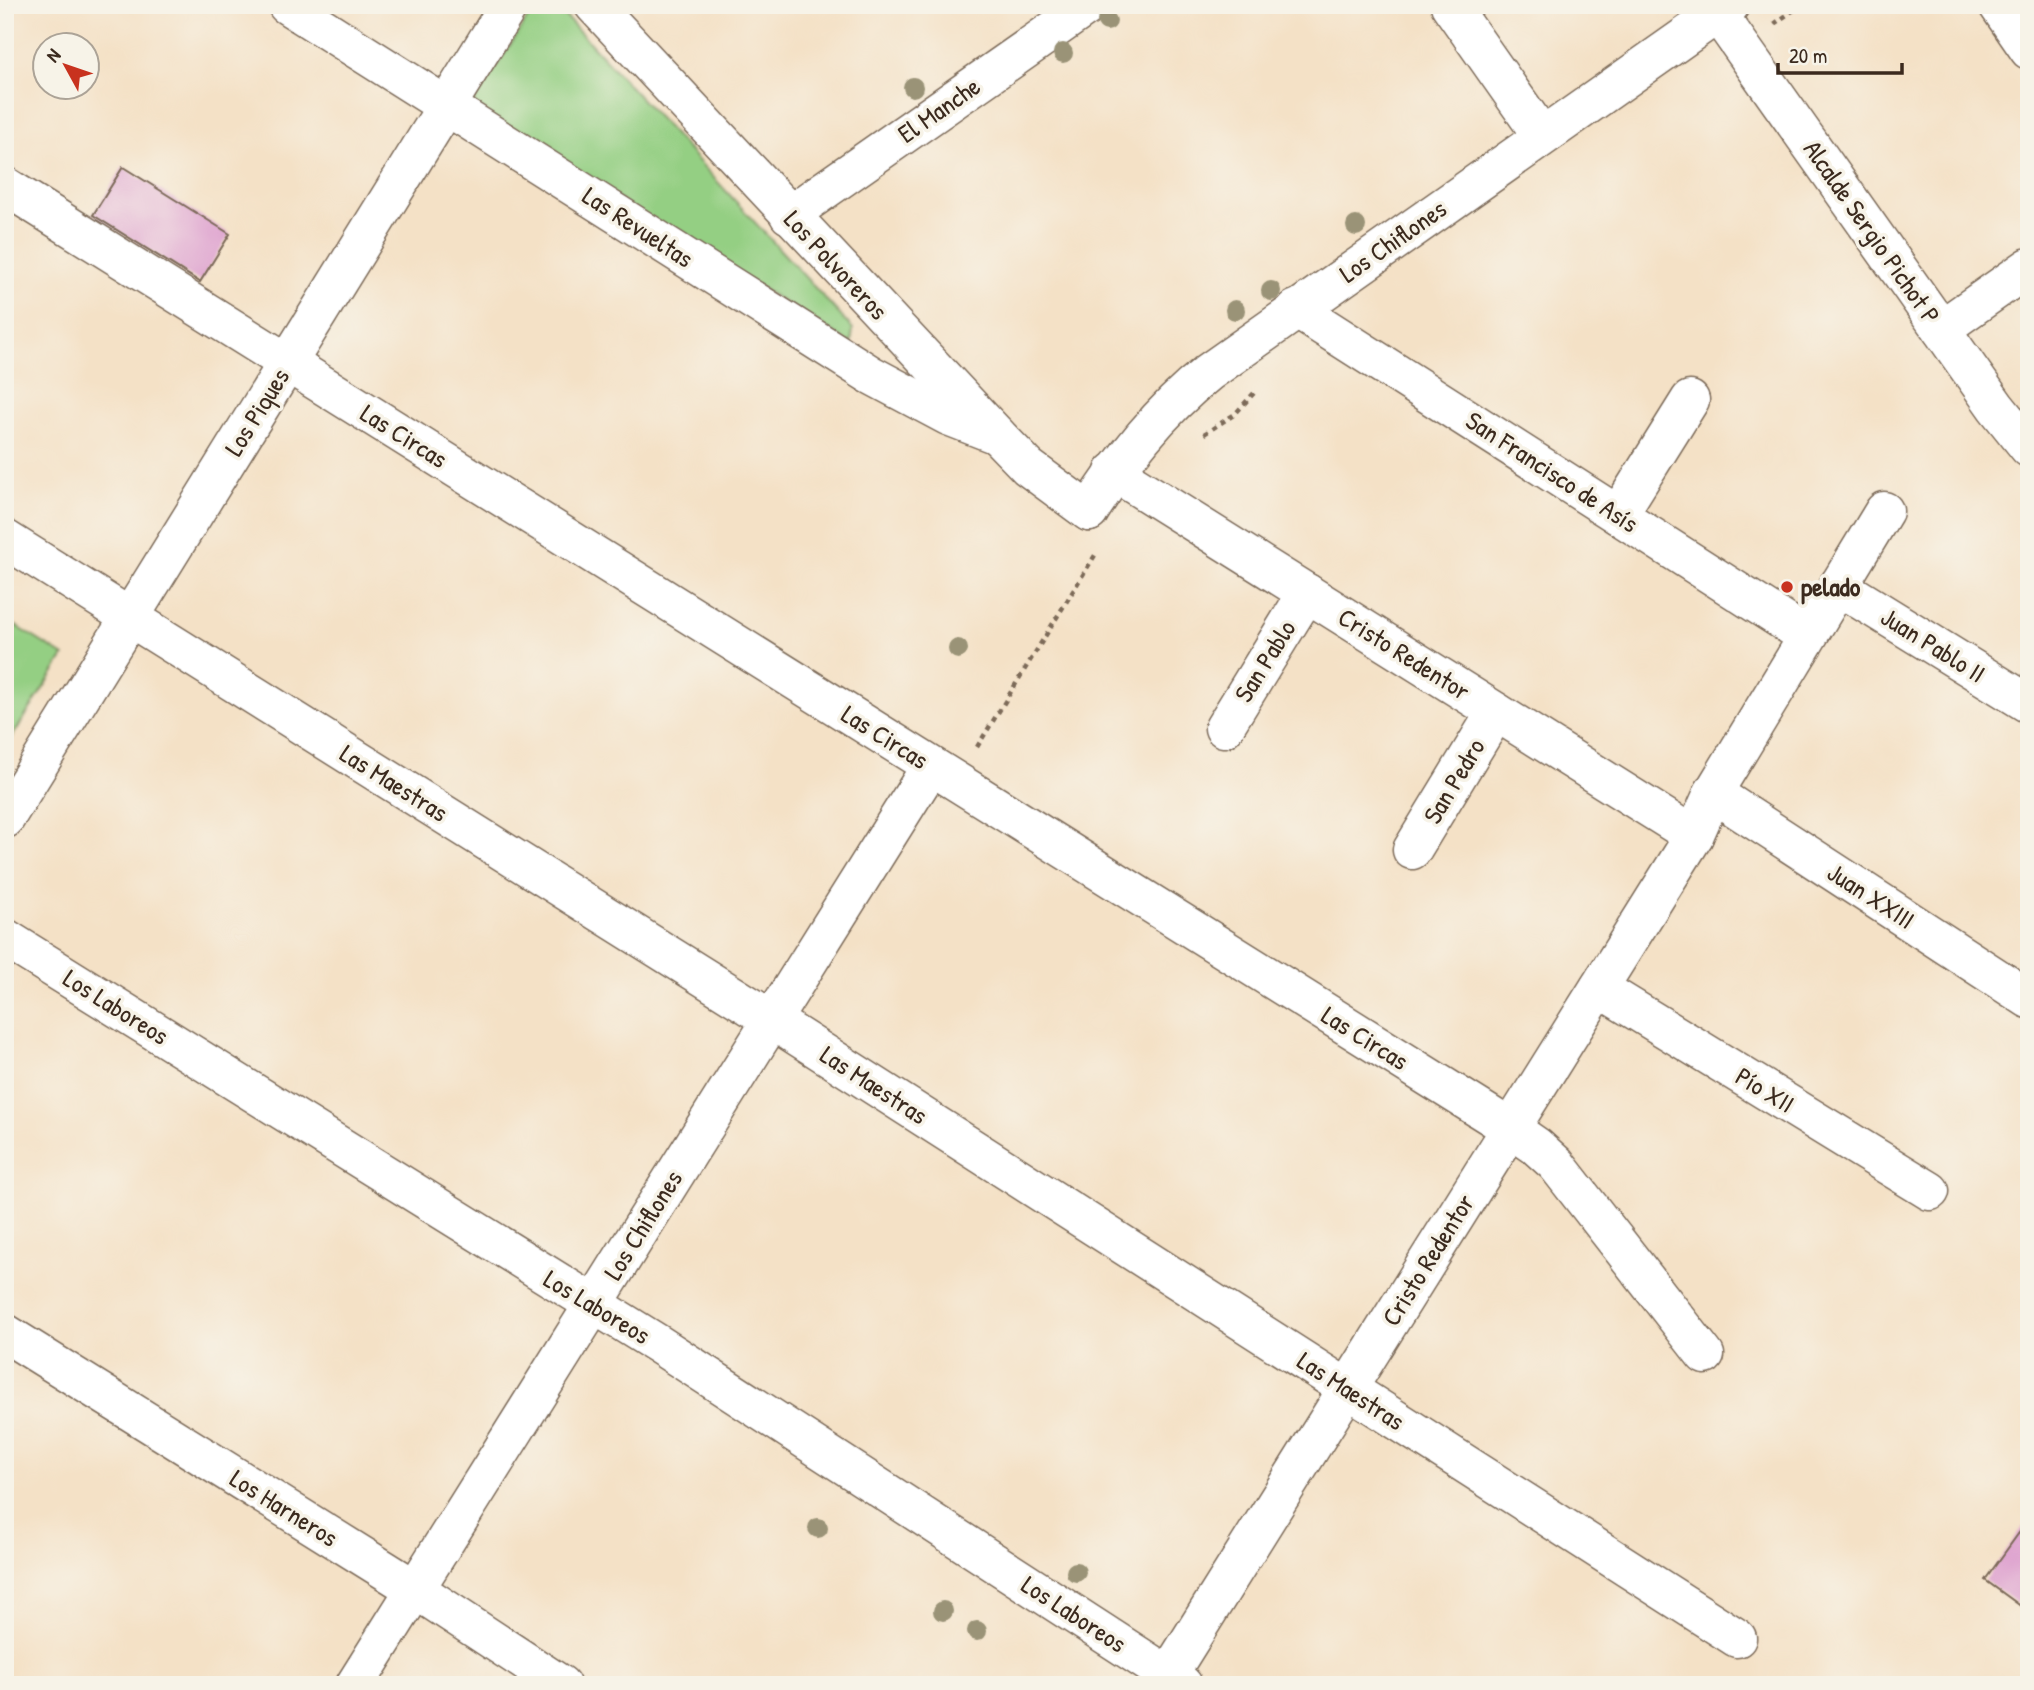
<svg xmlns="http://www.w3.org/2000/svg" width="2034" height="1690" viewBox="0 0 2034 1690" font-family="'Patrick Hand',sans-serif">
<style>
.green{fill:#94cf83;stroke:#687c50;stroke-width:2}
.building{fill:#dd9ece}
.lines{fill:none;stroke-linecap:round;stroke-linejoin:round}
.minor-casing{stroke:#7c6a59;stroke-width:41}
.tertiary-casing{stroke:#7c6a59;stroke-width:41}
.path{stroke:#7c6a59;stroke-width:4.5;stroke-dasharray:5 5;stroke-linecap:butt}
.minor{stroke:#fff;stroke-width:38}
.tertiary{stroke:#fff;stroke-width:38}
.tree{fill:#9a9377}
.poi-dot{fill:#c8321e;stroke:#f7f3e8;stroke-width:2.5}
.labels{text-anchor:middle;stroke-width:7;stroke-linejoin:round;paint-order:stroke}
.street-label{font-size:26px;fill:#3b2a1e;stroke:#f7f3e8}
.poi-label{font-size:26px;font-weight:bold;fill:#3b2a1e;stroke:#f7f3e8;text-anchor:start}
</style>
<rect width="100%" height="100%" fill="#f7f3e8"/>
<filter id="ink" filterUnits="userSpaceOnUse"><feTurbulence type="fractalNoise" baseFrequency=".0143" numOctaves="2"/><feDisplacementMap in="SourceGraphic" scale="14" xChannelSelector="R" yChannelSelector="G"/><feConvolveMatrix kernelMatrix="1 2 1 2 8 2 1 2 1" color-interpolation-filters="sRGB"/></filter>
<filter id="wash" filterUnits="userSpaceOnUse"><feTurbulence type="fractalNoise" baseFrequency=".00686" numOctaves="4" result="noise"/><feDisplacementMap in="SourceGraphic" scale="28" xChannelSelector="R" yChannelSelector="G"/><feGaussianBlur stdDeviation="1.57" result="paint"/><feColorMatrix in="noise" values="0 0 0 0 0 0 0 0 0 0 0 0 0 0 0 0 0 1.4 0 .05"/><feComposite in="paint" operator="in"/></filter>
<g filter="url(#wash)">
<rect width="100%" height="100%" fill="#f4e1c6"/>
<g class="green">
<polygon points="536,5 555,5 853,329 851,344 470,107"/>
<polygon points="5,619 64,656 5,748"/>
</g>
<g id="blocks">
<g class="building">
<polygon points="123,167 230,234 200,282 93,215"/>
<polygon points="2029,1519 2029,1612 1985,1580"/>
</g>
</g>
</g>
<g filter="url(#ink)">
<use href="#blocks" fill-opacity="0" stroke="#7c6a59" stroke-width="2"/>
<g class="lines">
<defs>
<g id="minor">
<polyline points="287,5 871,375 948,416 997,435"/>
<polyline points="594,5 997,435 1028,467 1089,512"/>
<polyline points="1998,5 2029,50"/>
<polyline points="1718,14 1996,407 2029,448"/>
<polyline points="5,186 1510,1128 1536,1146 1556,1164 1705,1355"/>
<polyline points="789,215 1089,5"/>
<polyline points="1296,309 1807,636"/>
<polyline points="1941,329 2029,267"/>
<polyline points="1114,472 1694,836"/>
<polyline points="1618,515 1690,400"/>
<polyline points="5,539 772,1020 1737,1638"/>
<polyline points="1838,586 2029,704"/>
<polyline points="1224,728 1307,593"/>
<polyline points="1713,793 2029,999"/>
<polyline points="5,819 509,5"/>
<polyline points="1412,850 1496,712"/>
<polyline points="5,938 658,1344 1183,1685"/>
<polyline points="1599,988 1930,1191"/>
<polyline points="5,1333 415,1589 561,1685"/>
<polyline points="1162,1685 1694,836 1713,793 1884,511"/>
</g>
<g id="tertiary">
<polyline points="1450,5 1542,136"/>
<path d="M1089,512C1123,458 1159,412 1209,372L1730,5"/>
<polyline points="355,1685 931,766"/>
</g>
</defs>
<use href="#minor" class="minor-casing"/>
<use href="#tertiary" class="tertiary-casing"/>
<g class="path">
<polyline points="1774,24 1801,5"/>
<polyline points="1204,434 1235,414 1254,393"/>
<polyline points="977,747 1097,552"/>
</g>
<use href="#minor" class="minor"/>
<use href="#tertiary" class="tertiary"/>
</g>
<g class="tree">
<circle cx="1107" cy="21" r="10"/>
<circle cx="1063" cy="53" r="10"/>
<circle cx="913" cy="87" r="10"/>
<circle cx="1356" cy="226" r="10"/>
<circle cx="1271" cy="291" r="10"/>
<circle cx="1235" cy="310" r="10"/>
<circle cx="958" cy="649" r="10"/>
<circle cx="818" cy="1528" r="10"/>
<circle cx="1076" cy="1572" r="10"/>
<circle cx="943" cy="1611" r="10"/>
<circle cx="977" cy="1631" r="10"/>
</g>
</g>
<circle class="poi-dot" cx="1787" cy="587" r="7"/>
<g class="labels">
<g class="street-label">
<text transform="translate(939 110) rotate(-35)" y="9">El Manche</text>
<text transform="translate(638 227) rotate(33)" y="9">Las Revueltas</text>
<text transform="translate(1872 232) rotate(55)" y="9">Alcalde Sergio Pichot P</text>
<text transform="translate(1393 241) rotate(-35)" y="9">Los Chiflones</text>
<text transform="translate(836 265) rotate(47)" y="9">Los Polvoreros</text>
<text transform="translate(257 412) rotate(-58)" y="9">Los Piques</text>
<text transform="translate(404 436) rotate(32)" y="9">Las Circas</text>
<text transform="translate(1552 472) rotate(33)" y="9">San Francisco de Asís</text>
<text transform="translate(1933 645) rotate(32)" y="9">Juan Pablo II</text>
<text transform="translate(1404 654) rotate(32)" y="9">Cristo Redentor</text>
<text transform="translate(1265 661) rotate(-58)" y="9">San Pablo</text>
<text transform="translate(885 737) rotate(32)" y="9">Las Circas</text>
<text transform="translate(1454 781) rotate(-59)" y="9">San Pedro</text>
<text transform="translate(394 783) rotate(32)" y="9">Las Maestras</text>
<text transform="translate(1871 896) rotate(33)" y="9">Juan XXIII</text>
<text transform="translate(116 1007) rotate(32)" y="9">Los Laboreos</text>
<text transform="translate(1365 1038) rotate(32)" y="9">Las Circas</text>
<text transform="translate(874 1085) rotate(33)" y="9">Las Maestras</text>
<text transform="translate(1765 1090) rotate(31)" y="9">Pío XII</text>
<text transform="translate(643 1225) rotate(-58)" y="9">Los Chiflones</text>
<text transform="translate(1428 1260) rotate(-58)" y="9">Cristo Redentor</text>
<text transform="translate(597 1307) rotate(31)" y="9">Los Laboreos</text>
<text transform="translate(1351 1391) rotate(33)" y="9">Las Maestras</text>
<text transform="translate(284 1508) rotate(32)" y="9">Los Harneros</text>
<text transform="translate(1074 1614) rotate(33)" y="9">Los Laboreos</text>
</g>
<g class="poi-label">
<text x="1801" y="596">pelado</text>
</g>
</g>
<rect width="2034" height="1690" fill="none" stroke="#f7f3e8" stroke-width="28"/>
<g transform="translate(66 66) rotate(310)"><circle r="33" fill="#f7f3e8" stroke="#aca397" stroke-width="2"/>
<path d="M0-5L12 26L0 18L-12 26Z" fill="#c8321e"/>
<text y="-10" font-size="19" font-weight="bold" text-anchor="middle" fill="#3b2a1e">N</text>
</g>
<path d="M1778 63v10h124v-10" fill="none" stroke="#3b2a1e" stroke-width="3.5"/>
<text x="1789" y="63" font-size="21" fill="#3b2a1e" stroke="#f7f3e8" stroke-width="5" paint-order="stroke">20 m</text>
</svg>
